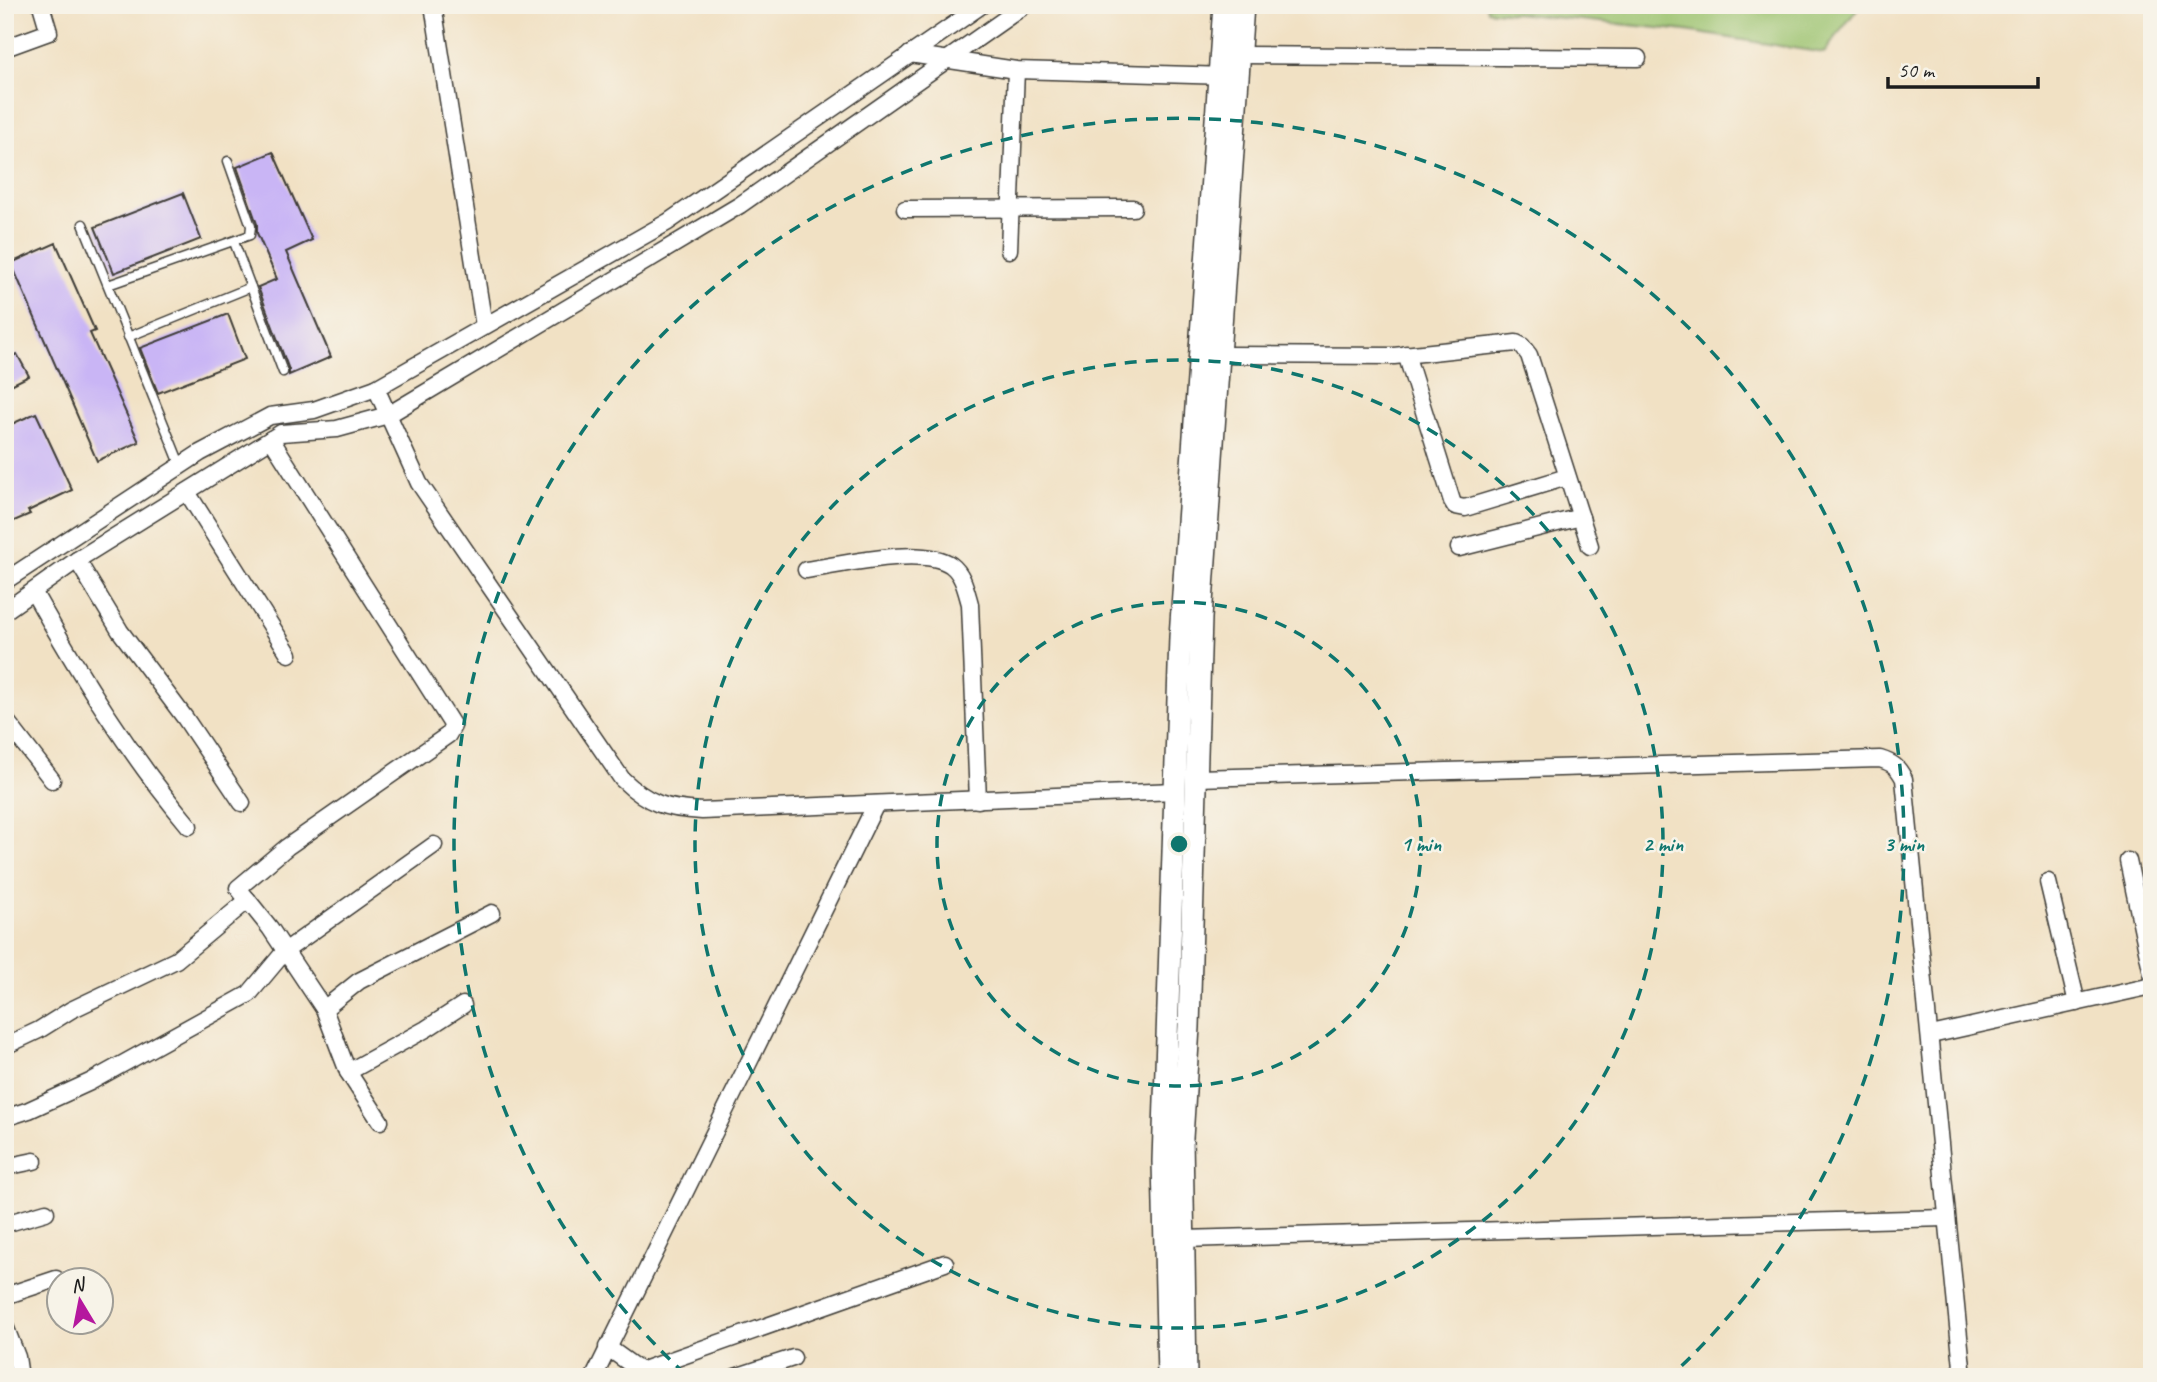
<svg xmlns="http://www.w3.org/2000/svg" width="2157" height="1382" viewBox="0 0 2157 1382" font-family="Caveat,sans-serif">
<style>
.green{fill:#9cc36f;stroke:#5c7046;stroke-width:2}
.building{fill:#c9b5f5}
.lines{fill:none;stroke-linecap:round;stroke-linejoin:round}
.service-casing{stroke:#3c3a35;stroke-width:11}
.minor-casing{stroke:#3c3a35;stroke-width:19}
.tertiary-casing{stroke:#3c3a35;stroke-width:24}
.service{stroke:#fff;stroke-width:8}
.minor{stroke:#fff;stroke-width:16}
.tertiary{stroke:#fff;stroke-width:21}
.ring{fill:none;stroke:#0f766e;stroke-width:3.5;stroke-dasharray:12 9}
.centre{fill:#0f766e;stroke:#f7f3e8;stroke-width:3.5}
.ring-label{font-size:21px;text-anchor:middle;font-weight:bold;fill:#0f766e;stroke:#f7f3e8;stroke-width:5;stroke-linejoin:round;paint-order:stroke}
</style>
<rect width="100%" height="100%" fill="#f7f3e8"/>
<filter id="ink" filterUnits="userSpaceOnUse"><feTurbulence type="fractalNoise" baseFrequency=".0143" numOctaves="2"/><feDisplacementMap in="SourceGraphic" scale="14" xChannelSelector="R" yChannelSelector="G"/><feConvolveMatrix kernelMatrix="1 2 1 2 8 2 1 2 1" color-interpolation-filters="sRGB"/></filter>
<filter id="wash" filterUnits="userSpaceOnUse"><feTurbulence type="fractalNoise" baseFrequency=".00686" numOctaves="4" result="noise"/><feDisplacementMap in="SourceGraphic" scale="28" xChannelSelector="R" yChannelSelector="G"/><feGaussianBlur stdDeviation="1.57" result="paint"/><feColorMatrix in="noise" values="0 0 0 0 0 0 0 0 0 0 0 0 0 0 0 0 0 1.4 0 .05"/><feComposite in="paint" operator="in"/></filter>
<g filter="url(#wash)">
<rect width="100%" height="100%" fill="#f1e1c4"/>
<polygon class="green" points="1486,5 1860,5 1824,53 1686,31 1487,10"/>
<g id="blocks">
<g class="building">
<polygon points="273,152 312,240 286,252 331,357 289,375 289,370 258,287 277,279 257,233 257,224 237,167"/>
<polygon points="183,193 201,239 114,273 95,227"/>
<polygon points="56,243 95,331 90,333 139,442 97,461 11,263"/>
<polygon points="228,314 245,359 158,393 140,348"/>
<polygon points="17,354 29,376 5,388 5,360"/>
<polygon points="36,413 72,490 28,511 30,514 5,525 5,427"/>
</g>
</g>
</g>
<g filter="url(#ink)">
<use href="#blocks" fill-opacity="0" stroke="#3c3a35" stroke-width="2"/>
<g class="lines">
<defs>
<g id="service">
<polyline points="83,224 180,464"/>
<polyline points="234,242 283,372"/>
<polyline points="108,285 250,235 251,226 228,161"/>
<polyline points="128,337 251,287"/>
</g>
<g id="minor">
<polyline points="433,5 484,326"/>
<polyline points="5,48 49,32 41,5"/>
<polyline points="910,54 1016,70 1228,76"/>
<polyline points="1241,55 1638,58"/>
<polyline points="905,209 1133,208"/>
<polyline points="1009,250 1016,70"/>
<polyline points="1406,354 1452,501 1455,506 1465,508 1567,477"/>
<polyline points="1219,355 1394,356 1516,343 1522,346 1529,355 1590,546"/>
<path d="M376,388L419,483L622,779C648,804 666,809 702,811L1175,791"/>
<polyline points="271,439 453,726 448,735 287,847 238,888 270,928 324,1009 348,1072 380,1121"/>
<polyline points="187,492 289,654"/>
<polyline points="1459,548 1581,517"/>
<polyline points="77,560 120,631 185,718 242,803"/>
<path d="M806,570C842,565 922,545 951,565C963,574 966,590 970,604L978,800"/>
<polyline points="5,581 200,453 270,416 314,410 376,388 668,222 982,5"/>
<path d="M34,593C80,675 128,753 189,826"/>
<polyline points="5,611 77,560 281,433 337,429 388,415 740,205 1025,5"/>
<polyline points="5,719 52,780"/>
<path d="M1197,778L1880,759C1893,763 1898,767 1904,779L1963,1377"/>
<polyline points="2128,861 2152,974"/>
<polyline points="2048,882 2077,1003"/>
<polyline points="324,1009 359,981 492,913"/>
<polyline points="1931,1035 2152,986"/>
<polyline points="5,1046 39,1030 71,1010 176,960 248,900"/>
<polyline points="348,1072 426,1029 463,1005"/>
<polyline points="5,1118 29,1110 90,1082 249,994 285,951 434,845"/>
<polyline points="5,1167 34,1161"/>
<polyline points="5,1224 46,1212"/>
<polyline points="1184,1239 1946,1218"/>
<polyline points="5,1296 56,1279"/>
<polyline points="5,1326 17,1357 20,1377"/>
<polyline points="607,1347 646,1375"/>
<polyline points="640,1371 945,1263"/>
<polyline points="594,1377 876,804"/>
<polyline points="735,1377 793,1358"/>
</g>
<g id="tertiary">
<polyline points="1168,1377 1163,1161 1180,637 1224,5"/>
<polyline points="1186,1377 1182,1138 1189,1027 1201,618 1243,5"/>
</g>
</defs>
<use href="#service" class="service-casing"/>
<use href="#minor" class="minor-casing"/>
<use href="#tertiary" class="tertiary-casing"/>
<use href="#service" class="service"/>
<use href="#minor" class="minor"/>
<use href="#tertiary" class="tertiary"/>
</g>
</g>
<g class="ring">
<circle cx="1179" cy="844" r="242"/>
<circle cx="1179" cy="844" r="484"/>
<path d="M685 1374A725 725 0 1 1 1673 1374"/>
</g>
<circle cx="1179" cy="844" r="10" class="centre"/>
<g class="ring-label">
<text x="1421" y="851">1 min</text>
<text x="1663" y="851">2 min</text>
<text x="1904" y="851">3 min</text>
</g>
<rect width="2157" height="1382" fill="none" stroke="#f7f3e8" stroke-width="28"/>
<g transform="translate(80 1301) rotate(350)"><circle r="33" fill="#f7f3e8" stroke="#9f9d96" stroke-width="2"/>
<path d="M0-5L12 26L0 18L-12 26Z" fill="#b5179e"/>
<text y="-10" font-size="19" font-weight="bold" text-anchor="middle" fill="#1c1c1c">N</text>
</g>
<path d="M1888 77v10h150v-10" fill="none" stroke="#1c1c1c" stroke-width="3.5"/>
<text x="1898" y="77" font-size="21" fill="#1c1c1c" stroke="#f7f3e8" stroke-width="5" paint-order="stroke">50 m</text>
</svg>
